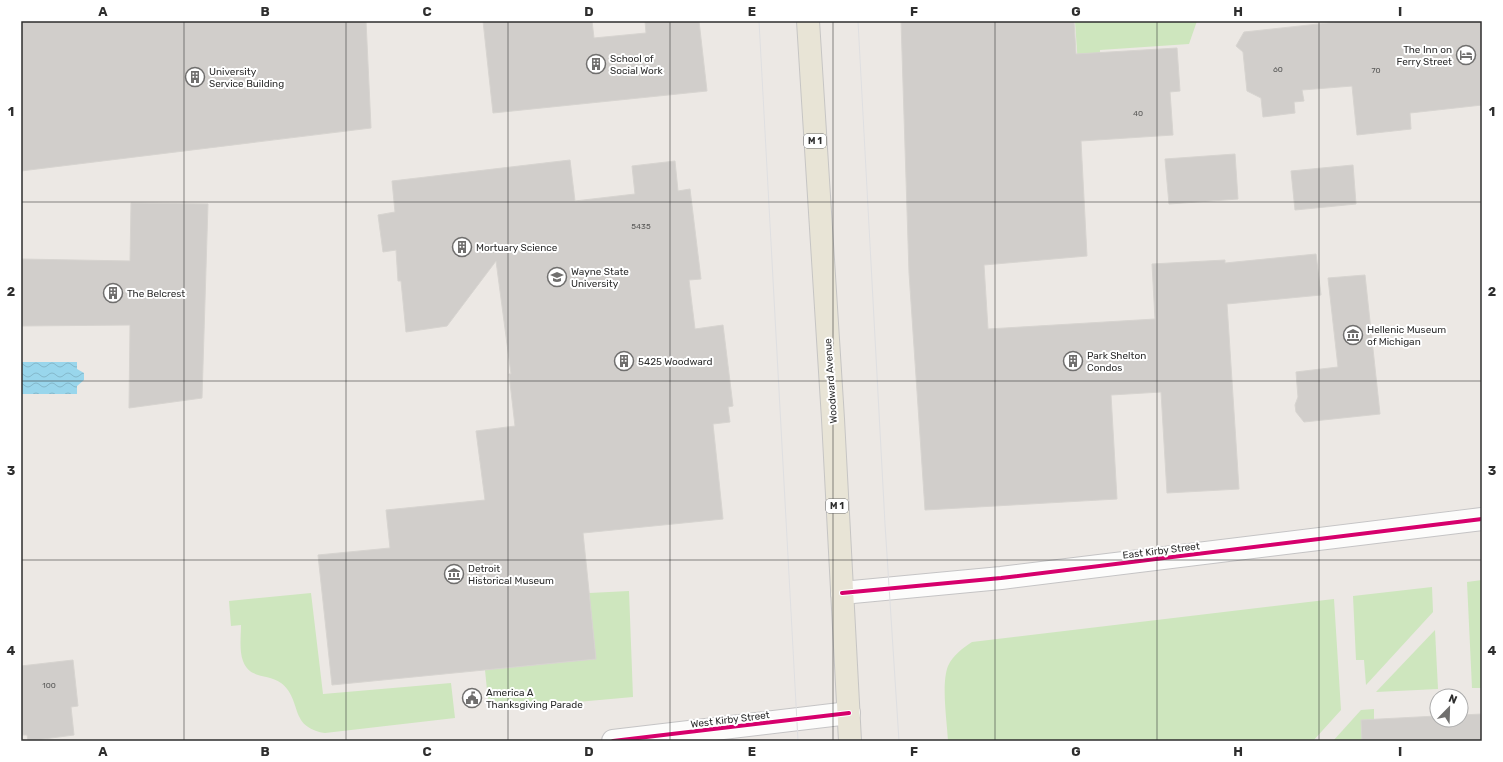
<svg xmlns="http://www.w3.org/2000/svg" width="1503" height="762" viewBox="0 0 1503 762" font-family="Rubik,sans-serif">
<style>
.grass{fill:#cee6be}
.water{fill:url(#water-waves)}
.building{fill:#d1cecb;stroke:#d7d4d0}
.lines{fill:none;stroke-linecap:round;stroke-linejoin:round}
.street-casing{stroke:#c5c4c5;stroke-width:24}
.primary-casing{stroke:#c6c5c4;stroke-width:24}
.street{stroke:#fcfcfb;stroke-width:22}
.primary{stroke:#e8e4d6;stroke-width:22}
.tram{stroke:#dfdfe1;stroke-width:1}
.cycleway-casing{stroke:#fff;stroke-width:6}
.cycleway{stroke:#d6006c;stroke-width:4}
.grid{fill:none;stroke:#2e2e2e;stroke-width:1;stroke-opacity:0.55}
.labels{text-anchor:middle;stroke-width:4;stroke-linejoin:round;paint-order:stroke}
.number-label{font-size:8px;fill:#585857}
.shield{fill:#fff;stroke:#6d6d6d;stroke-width:1}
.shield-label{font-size:9px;font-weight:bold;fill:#2e2e2e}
.poi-label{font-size:10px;fill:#2e2e2e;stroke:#fff;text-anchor:start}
.street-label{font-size:10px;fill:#2e2e2e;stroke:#fff}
.neatline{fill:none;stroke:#2e2e2e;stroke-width:1.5}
.grid-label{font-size:13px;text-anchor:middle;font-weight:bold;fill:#2e2e2e}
</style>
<defs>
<pattern id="water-waves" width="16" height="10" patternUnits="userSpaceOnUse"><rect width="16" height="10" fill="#99d6ec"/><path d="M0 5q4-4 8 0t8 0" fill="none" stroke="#84b8cb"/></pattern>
</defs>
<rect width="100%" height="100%" fill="#ece8e4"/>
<g class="grass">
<polygon points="1075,21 1197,21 1189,44 1100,50 1103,137 1083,138"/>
<polygon points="1482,580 1482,688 1472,688 1467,582"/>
<polygon points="1432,587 1433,612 1366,685 1364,660 1356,660 1353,596"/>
<polygon points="629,591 633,697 489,710 485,670 596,659 589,593"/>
<path d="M311,593L323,694L451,683L455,718L325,733C288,727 303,700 281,683C268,673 250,680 243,661C239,651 241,635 241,625L231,626L229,601Z"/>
<path d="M1334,599L1341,710L1313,741H948C947,721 941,684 948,666C953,655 963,648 972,642Z"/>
<polygon points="1435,630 1438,689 1376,692"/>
<polygon points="1374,709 1374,720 1370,741 1333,741 1361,710"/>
</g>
<polygon class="water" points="21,362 77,362 77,369 84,373 84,380 77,386 77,394 21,394"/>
<g class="building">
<polygon points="21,21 366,21 371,128 21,171"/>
<polygon points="483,21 592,21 594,38 646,33 645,21 699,21 707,91 493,113"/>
<polygon points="901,21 1074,21 1076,54 1177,48 1180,91 1170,92 1173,135 1081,141 1087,256 984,265 988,329 1155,319 1152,264 1225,260 1225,263 1316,254 1321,295 1227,304 1239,489 1167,493 1161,392 1111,395 1117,499 925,510 909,273"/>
<polygon points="1346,21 1482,21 1482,105 1410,113 1411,129 1357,135 1352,86 1302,90 1304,101 1294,102 1295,113 1263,117 1261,98 1247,91 1243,52 1236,46 1244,32"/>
<polygon points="1235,154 1238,199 1169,204 1165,159"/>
<polygon points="570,160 575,201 635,194 632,166 675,161 678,191 690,189 701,279 689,280 695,329 723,325 733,406 728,407 730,422 713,424 723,519 583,533 596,659 332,685 318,555 390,548 386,510 485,500 476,431 515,426 509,374 511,374 496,261 447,326 406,332 401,281 398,281 396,250 383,252 378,215 395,212 392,181"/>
<polygon points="1353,165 1356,204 1295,210 1291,171"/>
<polygon points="131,203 208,204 202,398 129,408 130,325 21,326 21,259 130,261"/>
<polygon points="1365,275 1380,414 1304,422 1296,412 1295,405 1298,397 1296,372 1338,367 1328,278"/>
<polygon points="73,660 78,706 71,707 74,735 28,741 27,735 21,735 21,666"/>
<polygon points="1482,714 1482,741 1362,741 1361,720 1437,716 1437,720 1461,720 1461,715"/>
</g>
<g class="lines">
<defs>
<g id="street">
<polyline points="842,593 1001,578 1482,519"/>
<polyline points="613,741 849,713"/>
</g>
<polyline id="primary" points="808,21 833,419 850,741"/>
</defs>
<use href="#street" class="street-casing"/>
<use href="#primary" class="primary-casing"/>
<use href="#street" class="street"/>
<use href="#primary" class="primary"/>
<g class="tram">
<polyline points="759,21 798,741"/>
<polyline points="858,21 885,524 899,741"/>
</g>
<defs>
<g id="cycleway">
<polyline points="842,593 1001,578 1482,519"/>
<polyline points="613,741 849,713"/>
</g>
</defs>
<use href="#cycleway" class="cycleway-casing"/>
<use href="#cycleway" class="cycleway"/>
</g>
<path class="grid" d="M184,21V741M346,21V741M508,21V741M670,21V741M833,21V741M995,21V741M1157,21V741M1319,21V741M21,202H1482M21,381H1482M21,560H1482"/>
<defs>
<symbol id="hotel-ring" viewBox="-11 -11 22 22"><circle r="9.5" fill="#fff" stroke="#706f6e" stroke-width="1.5"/><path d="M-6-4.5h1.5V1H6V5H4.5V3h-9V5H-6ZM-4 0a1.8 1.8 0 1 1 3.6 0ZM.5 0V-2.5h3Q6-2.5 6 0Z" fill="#706f6e"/></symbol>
<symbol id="building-ring" viewBox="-11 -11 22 22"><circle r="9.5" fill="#fff" stroke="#706f6e" stroke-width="1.5"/><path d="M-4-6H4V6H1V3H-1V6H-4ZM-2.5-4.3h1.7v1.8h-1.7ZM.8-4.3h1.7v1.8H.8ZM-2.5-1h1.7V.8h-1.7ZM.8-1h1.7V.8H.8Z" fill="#706f6e"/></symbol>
<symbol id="university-ring" viewBox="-11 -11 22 22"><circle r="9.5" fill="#fff" stroke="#706f6e" stroke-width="1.5"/><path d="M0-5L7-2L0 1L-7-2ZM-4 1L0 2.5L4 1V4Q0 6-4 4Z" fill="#706f6e"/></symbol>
<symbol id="museum-ring" viewBox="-11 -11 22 22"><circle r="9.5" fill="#fff" stroke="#706f6e" stroke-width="1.5"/><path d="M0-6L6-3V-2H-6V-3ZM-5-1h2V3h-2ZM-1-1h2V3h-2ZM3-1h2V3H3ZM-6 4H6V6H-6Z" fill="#706f6e"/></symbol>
<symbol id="civic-ring" viewBox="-11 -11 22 22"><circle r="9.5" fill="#fff" stroke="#706f6e" stroke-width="1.5"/><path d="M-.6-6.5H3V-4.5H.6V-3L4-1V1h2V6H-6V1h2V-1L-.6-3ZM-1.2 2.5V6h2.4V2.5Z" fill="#706f6e"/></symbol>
</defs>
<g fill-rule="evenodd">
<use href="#hotel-ring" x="1455" y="44" width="22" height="22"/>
<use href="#building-ring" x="585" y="53" width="22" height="22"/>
<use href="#building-ring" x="184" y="66" width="22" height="22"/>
<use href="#building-ring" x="451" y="236" width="22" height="22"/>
<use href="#university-ring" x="546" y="266" width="22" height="22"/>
<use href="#building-ring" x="102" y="282" width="22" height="22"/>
<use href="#museum-ring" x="1342" y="324" width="22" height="22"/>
<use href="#building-ring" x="613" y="350" width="22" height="22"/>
<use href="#building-ring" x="1062" y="350" width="22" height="22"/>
<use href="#museum-ring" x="443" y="563" width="22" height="22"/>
<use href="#civic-ring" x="461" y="687" width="22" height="22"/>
</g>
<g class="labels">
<g class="number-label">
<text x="1278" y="72">60</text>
<text x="1376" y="73">70</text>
<text x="1138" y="116">40</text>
<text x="641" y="229">5435</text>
<text x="49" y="688">100</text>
</g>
<g class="shield">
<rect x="804" y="134" width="22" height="14" rx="3"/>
<rect x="826" y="499" width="22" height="14" rx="3"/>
</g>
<g class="shield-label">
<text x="815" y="144">M 1</text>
<text x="837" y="509">M 1</text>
</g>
<g class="poi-label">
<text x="1452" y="53" text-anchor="end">The Inn on<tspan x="1452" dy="12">Ferry Street</tspan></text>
<text x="610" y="62">School of<tspan x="610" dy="12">Social Work</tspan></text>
<text x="209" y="75">University<tspan x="209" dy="12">Service Building</tspan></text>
<text x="476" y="251">Mortuary Science</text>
<text x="571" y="275">Wayne State<tspan x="571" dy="12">University</tspan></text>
<text x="127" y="297">The Belcrest</text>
<text x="1367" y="333">Hellenic Museum<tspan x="1367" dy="12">of Michigan</tspan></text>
<text x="1087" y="359">Park Shelton<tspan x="1087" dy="12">Condos</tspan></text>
<text x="638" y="365">5425 Woodward</text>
<text x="468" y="572">Detroit<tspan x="468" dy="12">Historical Museum</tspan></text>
<text x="486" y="696">America A<tspan x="486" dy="12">Thanksgiving Parade</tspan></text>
</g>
<g class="street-label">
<text transform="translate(830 381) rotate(-94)" y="4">Woodward Avenue</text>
<text transform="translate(1161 550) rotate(-7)" y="4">East Kirby Street</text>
<text transform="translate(730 719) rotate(-7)" y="4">West Kirby Street</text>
</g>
</g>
<rect width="1503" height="762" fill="none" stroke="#ffffff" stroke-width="44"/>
<g transform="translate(1449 708) rotate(23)"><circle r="19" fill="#ffffff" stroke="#ababab"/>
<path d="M0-3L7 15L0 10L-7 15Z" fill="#706f6e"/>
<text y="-6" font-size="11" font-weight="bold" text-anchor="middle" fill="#2e2e2e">N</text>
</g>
<rect x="22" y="22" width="1459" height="718" class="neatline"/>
<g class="grid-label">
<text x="103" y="16">A</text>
<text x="265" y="16">B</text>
<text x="427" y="16">C</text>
<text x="589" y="16">D</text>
<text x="752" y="16">E</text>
<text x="914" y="16">F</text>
<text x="1076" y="16">G</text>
<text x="1238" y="16">H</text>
<text x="1400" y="16">I</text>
<text x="11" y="116">1</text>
<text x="1492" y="116">1</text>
<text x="11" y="296">2</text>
<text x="1492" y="296">2</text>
<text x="11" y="475">3</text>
<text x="1492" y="475">3</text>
<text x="11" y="655">4</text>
<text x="1492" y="655">4</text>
<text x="103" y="756">A</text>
<text x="265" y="756">B</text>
<text x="427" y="756">C</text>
<text x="589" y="756">D</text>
<text x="752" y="756">E</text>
<text x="914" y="756">F</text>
<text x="1076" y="756">G</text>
<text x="1238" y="756">H</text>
<text x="1400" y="756">I</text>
</g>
</svg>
